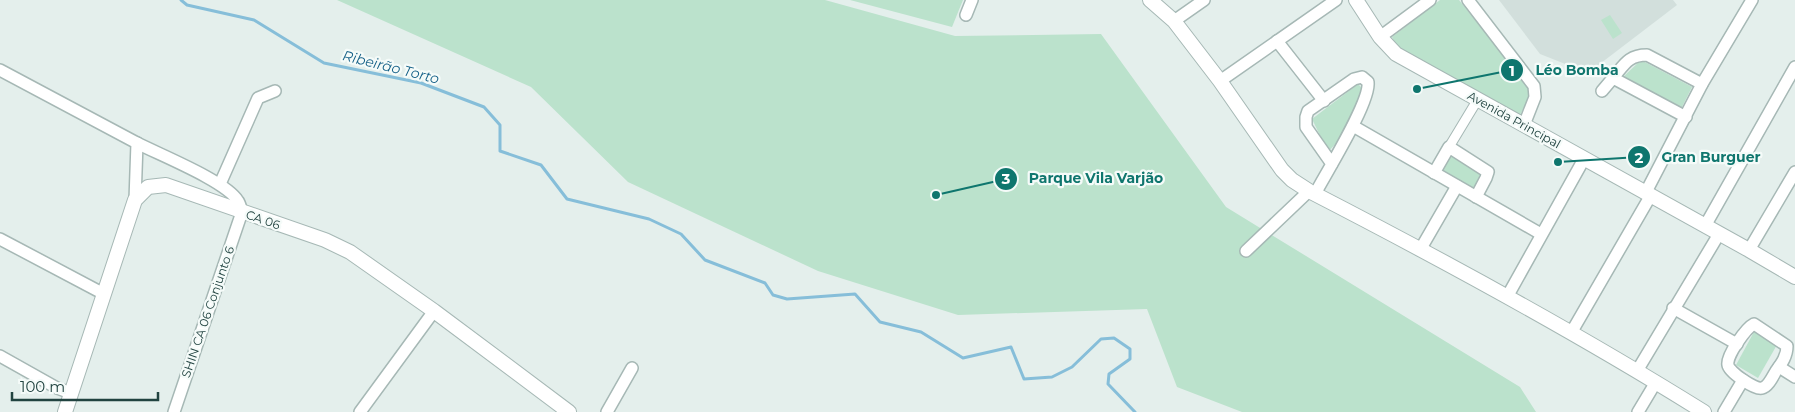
<svg xmlns="http://www.w3.org/2000/svg" width="1795" height="412" viewBox="0 0 1795 412" font-family="Montserrat,sans-serif">
<style>
.built{fill:#d2dfdc}
.green{fill:#bbe2cc}
.lines{fill:none;stroke-linecap:round;stroke-linejoin:round}
.stream{stroke:#86bed9;stroke-width:3}
.pedestrian-casing{stroke:#a6b8b5;stroke-width:11}
.minor-casing{stroke:#a6b8b5;stroke-width:14}
.tertiary-casing{stroke:#a6b8b5;stroke-width:16}
.pedestrian{stroke:#fff;stroke-width:9}
.minor{stroke:#fff;stroke-width:11}
.tertiary{stroke:#fff;stroke-width:14}
.labels{text-anchor:middle;stroke-width:4.5;stroke-linejoin:round;paint-order:stroke}
.street-label{font-size:12px;fill:#214340;stroke:#f5fbf9}
.water-label{font-size:14px;font-style:italic;fill:#135f86;stroke:#f5fbf9}
.leader{fill:none;stroke:#0f766e;stroke-width:2}
.callout-dot{fill:#0f766e;stroke:#f5fbf9;stroke-width:2}
.mark-label{font-size:15px;text-anchor:middle;font-weight:bold;fill:#fff}
.callout-label{font-size:14px;text-anchor:middle;font-weight:bold;fill:#0f766e;stroke:#f5fbf9;stroke-width:4.5;stroke-linejoin:round;paint-order:stroke}
</style>
<rect width="100%" height="100%" fill="#e4efec"/>
<polygon class="built" points="1499,0 1673,0 1677,5 1588,73 1540,54"/>
<g class="green">
<polygon points="337,0 825,0 955,36 1101,34 1226,207 1520,387 1536,412 1242,412 1177,387 1147,309 958,315 818,271 628,182 531,87"/>
<polygon points="850,0 963,0 952,27"/>
<polygon points="1440,0 1459,0 1531,89 1529,98 1520,115 1403,52 1396,46 1392,37"/>
<polygon points="1610,15 1622,33 1613,39 1601,20"/>
<polygon points="1641,60 1692,87 1681,109 1622,78"/>
<polygon points="1358,84 1366,92 1340,139 1328,152 1312,119"/>
<polygon points="1452,153 1485,171 1475,189 1442,170"/>
<polygon points="1755,330 1778,343 1758,378 1736,365"/>
</g>
<g class="lines">
<polyline class="stream" points="181,0 187,5 254,20 324,63 421,83 484,107 500,125 500,151 541,165 567,199 649,219 681,234 705,260 765,283 773,295 787,299 855,294 880,322 921,332 963,358 1011,347 1024,379 1052,377 1072,367 1101,339 1114,338 1130,349 1130,359 1109,374 1108,384 1135,412"/>
<defs>
<polyline id="pedestrian" points="1449,147 1478,99"/>
<g id="minor">
<polyline points="1468,0 1534,86 1535,97 1524,125"/>
<polyline points="966,15 972,0"/>
<polyline points="1174,21 1204,0"/>
<polyline points="1380,37 1430,0"/>
<polyline points="1277,41 1324,101"/>
<polyline points="0,70 137,143 135,200"/>
<path d="M1613,78C1624,65 1628,55 1647,55L1702,84"/>
<polyline points="1220,81 1336,0"/>
<polyline points="1602,91 1613,78 1686,117"/>
<polyline points="1353,126 1541,234"/>
<path d="M137,143C160,155 226,181 238,201C240,204 241,209 242,212L174,412"/>
<polyline points="1434,173 1449,147 1488,172 1486,178 1476,197"/>
<polyline points="220,184 258,98 275,91"/>
<polyline points="1646,192 1702,84 1752,0"/>
<path d="M1315,194C1326,173 1371,101 1368,82L1362,77L1354,79L1308,111L1306,117V127L1332,164"/>
<polyline points="1705,226 1795,67"/>
<polyline points="0,239 104,294"/>
<polyline points="1420,250 1457,186"/>
<polyline points="1749,250 1795,172"/>
<polyline points="1246,251 1309,191"/>
<polyline points="1507,297 1584,159"/>
<polyline points="1673,308 1737,344"/>
<path d="M1754,324L1787,346C1787,356 1782,363 1776,371C1773,376 1768,387 1762,388C1755,390 1729,372 1728,365C1726,356 1746,328 1754,324Z"/>
<polyline points="1571,333 1651,195"/>
<polyline points="0,356 57,388 71,393"/>
<polyline points="1779,367 1795,377"/>
<polyline points="1637,371 1719,234"/>
<polyline points="360,412 434,311"/>
<polyline points="607,412 632,368"/>
<polyline points="1638,412 1656,382"/>
<polyline points="1724,412 1743,380"/>
</g>
<g id="tertiary">
<path d="M1150,0L1174,21L1220,81L1282,170L1292,180L1309,191C1443,260 1576,332 1704,412"/>
<polyline points="1356,0 1380,37 1396,54 1749,250 1795,277"/>
<polyline points="65,412 135,200 148,187 166,185 325,240 350,252 434,311 569,412"/>
</g>
</defs>
<use href="#pedestrian" class="pedestrian-casing"/>
<use href="#minor" class="minor-casing"/>
<use href="#tertiary" class="tertiary-casing"/>
<use href="#pedestrian" class="pedestrian"/>
<use href="#minor" class="minor"/>
<use href="#tertiary" class="tertiary"/>
</g>
<g class="labels">
<g class="street-label">
<text transform="translate(1514 120) rotate(29)" y="4">Avenida Principal</text>
<text transform="translate(263 220) rotate(19)" y="4">CA 06</text>
<text transform="translate(208 312) rotate(-71)" y="4">SHIN CA 06 Conjunto 6</text>
</g>
<g class="water-label">
<text transform="translate(391 67) rotate(14)" y="5">Ribeirão Torto</text>
</g>
</g>
<path class="leader" d="M1417 89L1512 70M1558 162L1639 157M936 195L1006 179"/>
<g class="callout-dot">
<circle cx="1417" cy="89" r="5"/>
<circle cx="1558" cy="162" r="5"/>
<circle cx="936" cy="195" r="5"/>
<circle cx="1512" cy="70" r="12"/>
<circle cx="1639" cy="157" r="12"/>
<circle cx="1006" cy="179" r="12"/>
</g>
<g class="mark-label">
<text x="1512" y="76">1</text>
<text x="1639" y="163">2</text>
<text x="1006" y="184">3</text>
</g>
<g class="callout-label">
<text x="1577" y="75">Léo Bomba</text>
<text x="1711" y="162">Gran Burguer</text>
<text x="1096" y="183">Parque Vila Varjão</text>
</g>
<path d="M12 392v8h146v-8" fill="none" stroke="#214340" stroke-width="2.5"/>
<text x="20" y="392" font-size="15" fill="#214340" stroke="#f5fbf9" stroke-width="4" paint-order="stroke">100 m</text>
</svg>
